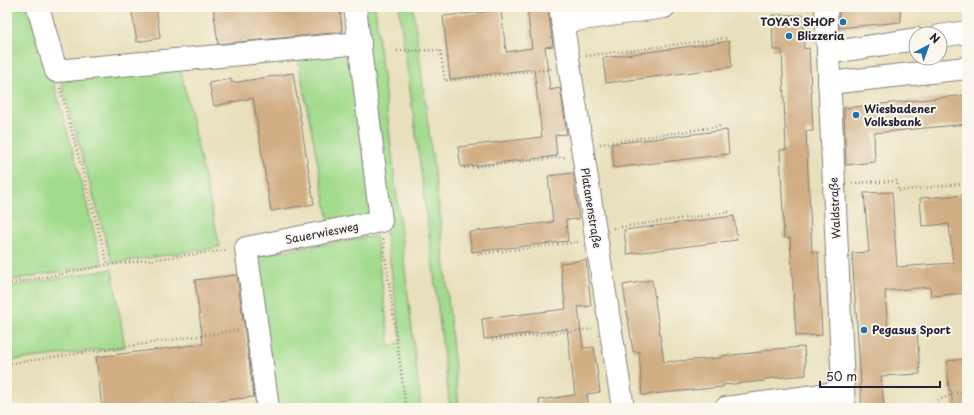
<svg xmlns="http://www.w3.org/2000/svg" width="974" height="415" viewBox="0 0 974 415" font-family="'Playpen Sans',sans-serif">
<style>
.green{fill:#a2db8d;stroke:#627e64}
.building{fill:#d1ae84}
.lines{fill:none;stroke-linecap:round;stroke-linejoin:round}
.minor-casing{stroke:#85817c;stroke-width:24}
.path{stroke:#85817c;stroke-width:2.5;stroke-dasharray:1 3;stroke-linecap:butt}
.minor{stroke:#fff;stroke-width:22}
.poi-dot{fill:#1f6fb2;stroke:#fbf7ec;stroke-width:1.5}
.labels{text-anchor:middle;stroke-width:4;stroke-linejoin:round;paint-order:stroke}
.poi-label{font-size:11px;font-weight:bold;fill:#22223b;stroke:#fbf7ec;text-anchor:start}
.street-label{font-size:11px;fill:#22223b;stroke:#fbf7ec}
</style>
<rect width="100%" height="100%" fill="#fbf7ec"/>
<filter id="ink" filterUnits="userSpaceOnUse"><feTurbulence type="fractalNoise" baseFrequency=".025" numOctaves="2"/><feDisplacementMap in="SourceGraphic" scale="8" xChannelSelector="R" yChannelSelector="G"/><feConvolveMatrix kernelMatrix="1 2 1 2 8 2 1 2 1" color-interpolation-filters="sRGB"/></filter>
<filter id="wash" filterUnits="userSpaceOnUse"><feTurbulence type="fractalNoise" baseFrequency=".012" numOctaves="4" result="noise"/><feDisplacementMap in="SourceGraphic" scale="16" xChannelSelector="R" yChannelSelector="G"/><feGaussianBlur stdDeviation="0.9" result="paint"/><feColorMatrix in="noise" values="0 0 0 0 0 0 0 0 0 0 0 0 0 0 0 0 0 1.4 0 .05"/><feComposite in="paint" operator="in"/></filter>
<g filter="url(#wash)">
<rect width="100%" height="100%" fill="#e8e0bc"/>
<g class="green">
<polygon points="7,7 32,7 78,169 102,264 7,281"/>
<polygon points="359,7 375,7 421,408 272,408 253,256 376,236 390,347 401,341 384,219"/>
<polygon points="399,7 413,7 440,217 459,408 450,408 427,218"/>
<polygon points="356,51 372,202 368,217 330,227 297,55"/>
<polygon points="179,62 220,247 112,263 60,77"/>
<polygon points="112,269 125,347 7,361 7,287"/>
</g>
<g id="blocks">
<g class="building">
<polygon points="131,7 156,7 160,38 137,42"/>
<polygon points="213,7 340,7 342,32 218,44"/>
<polygon points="527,7 548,7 553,46 545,47 550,90 560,88 567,134 555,135 557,156 461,167 458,147 542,137 534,69 450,79 443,16 501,10 506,52 532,48"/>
<polygon points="839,7 900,7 901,22 839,28"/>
<polygon points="772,15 803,15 804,49 809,48 813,131 806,131 812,252 818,252 822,335 796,336 790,238 784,238 780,150 786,150 782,50 773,50"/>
<polygon points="729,41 732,67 606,83 603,58"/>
<polygon points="293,73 314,204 271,211 253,98 214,106 209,83 231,79 232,83"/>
<polygon points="967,95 967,124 874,133 875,162 846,165 844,108"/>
<polygon points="727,130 729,154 614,168 611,144"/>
<polygon points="573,173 579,219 566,220 568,241 472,252 469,232 553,222 548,176"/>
<polygon points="892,192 897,267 953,263 949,224 922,226 920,198 967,195 967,293 931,296 930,287 885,291 888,332 917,330 920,374 881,376 884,408 862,408 860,383 861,383 852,253 869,252 864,193"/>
<polygon points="734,216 737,240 627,254 624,230"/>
<polygon points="586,260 591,306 578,307 583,348 594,347 600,392 587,394 589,408 540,408 539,400 575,395 567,329 484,339 482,319 566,309 560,263"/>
<polygon points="237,275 254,397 155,408 102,408 96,357 203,344 195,280"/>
<polygon points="652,280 664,362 721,358 721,356 762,352 762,350 804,347 806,375 764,379 765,381 723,385 723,387 642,395 639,351 633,352 623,285"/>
<polygon points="967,359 967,408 953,408 951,390 949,390 947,361"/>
</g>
</g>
</g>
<g filter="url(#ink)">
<use href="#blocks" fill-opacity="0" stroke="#85817c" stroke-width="1"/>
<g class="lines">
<defs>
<g id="minor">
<polyline points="38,7 56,71 360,43"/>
<polyline points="560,7 623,408"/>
<polyline points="826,7 844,408"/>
<polyline points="562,22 664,7"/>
<polyline points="940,36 967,32"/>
<polyline points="828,53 916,39"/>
<polyline points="829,83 967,68"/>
<polyline points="268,408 246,248 381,221 355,7"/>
<polyline points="726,408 843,392"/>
</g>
</defs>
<use href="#minor" class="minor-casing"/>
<g class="path">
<polyline points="397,51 440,50 445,81 551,69"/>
<polyline points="586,56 727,38"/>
<polyline points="60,88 108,265"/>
<polyline points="600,144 721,126"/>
<polyline points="464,168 565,157"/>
<polyline points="852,183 897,181 898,191 967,183"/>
<polyline points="613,228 730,212"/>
<polyline points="383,239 406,408"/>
<polyline points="478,254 578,242"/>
<polyline points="7,284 108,265 228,250"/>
<polyline points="961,287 967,287"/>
<polyline points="492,340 592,329"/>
<polyline points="7,364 239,330"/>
<polyline points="935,408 937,401 955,393 967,392"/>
</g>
<use href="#minor" class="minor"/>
</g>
</g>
<g class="poi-dot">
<circle cx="843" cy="22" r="4"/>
<circle cx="789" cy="36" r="4"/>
<circle cx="856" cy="115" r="4"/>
<circle cx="864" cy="330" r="4"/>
</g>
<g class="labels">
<g class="poi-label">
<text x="835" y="26" text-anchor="end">TOYA'S SHOP</text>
<text x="797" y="40">Blizzeria</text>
<text x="864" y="113">Wiesbadener<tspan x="864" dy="13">Volksbank</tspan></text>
<text x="872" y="334">Pegasus Sport</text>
</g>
<g class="street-label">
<text transform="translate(591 208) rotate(81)" y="4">Platanenstraße</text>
<text transform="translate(835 208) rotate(-93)" y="4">Waldstraße</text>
<text transform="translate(322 233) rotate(-11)" y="4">Sauerwiesweg</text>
</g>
</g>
<rect width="974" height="415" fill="none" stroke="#fbf7ec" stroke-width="24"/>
<g transform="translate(928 46) rotate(41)"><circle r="19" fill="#fbf7ec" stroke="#a4a2a5"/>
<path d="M0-3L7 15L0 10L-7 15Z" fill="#1f6fb2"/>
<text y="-6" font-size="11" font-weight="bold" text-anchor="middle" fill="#22223b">N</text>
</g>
<path d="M820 381v6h120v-6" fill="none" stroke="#22223b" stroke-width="2"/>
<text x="826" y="381" font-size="12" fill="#22223b" stroke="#fbf7ec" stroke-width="3" paint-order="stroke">50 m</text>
</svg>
